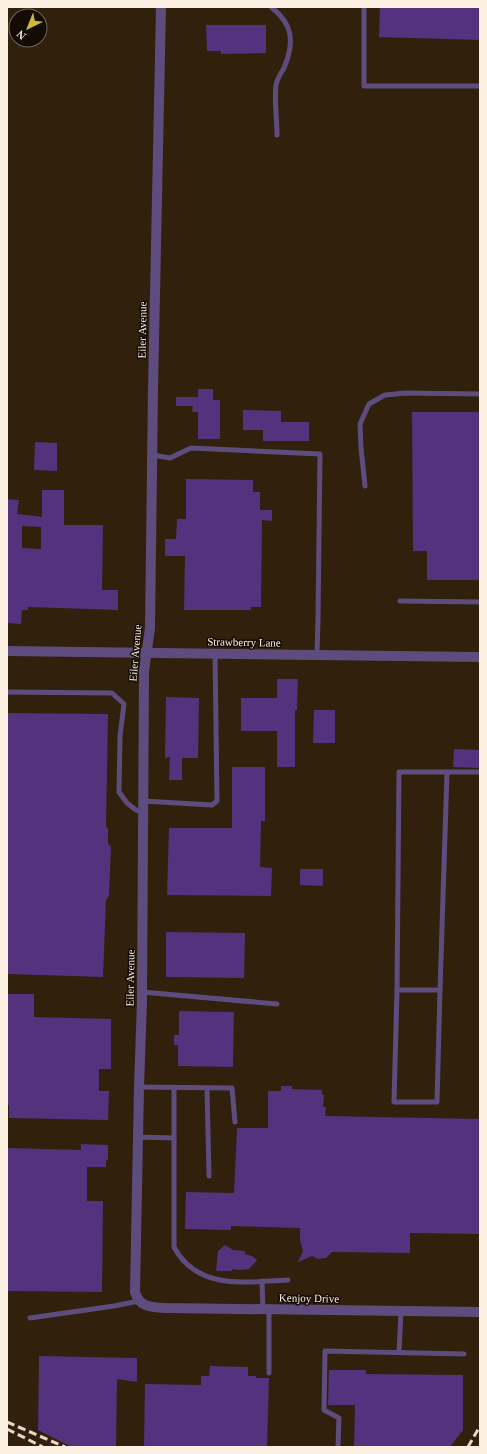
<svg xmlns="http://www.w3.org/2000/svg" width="487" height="1454" viewBox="0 0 487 1454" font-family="Georgia,serif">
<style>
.building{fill:#54327e;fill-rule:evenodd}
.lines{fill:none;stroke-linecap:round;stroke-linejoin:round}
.lane{stroke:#5e4c7f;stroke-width:5}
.street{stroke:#5e4c7f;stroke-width:10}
.rail{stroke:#e6d9cb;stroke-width:3;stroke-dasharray:8 4;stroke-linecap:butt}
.labels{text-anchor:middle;stroke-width:3;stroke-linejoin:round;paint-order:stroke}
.street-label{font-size:11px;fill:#fcf0e3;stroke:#130b04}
</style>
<rect width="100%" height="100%" fill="#31200b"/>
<g class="building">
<polygon points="380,7 480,7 480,40 379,37"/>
<polygon points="206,25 266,25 266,53 221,54 221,51 207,51"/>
<polygon points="198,389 213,389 213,400 220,400 220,439 198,439 198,412 192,412 193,406 176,406 176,397 198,397"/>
<polygon points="243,410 281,411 281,422 309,422 309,441 263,441 263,430 243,430"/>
<polygon points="412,412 480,412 480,580 427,580 427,551 413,551"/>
<polygon points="35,442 57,443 57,471 34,470"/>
<polygon points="186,479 253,480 253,492 260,492 260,510 272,510 272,521 262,520 261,607 251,607 251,610 184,610 185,556 165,556 165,539 176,539 177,519 186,519"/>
<path d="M42,490H64V525H103L102,590H118V610L28,607V610H22L21,624L7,623V499L19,500L17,514L42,517ZM22,526L41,527V549L22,548Z"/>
<polygon points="277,679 298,679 297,710 295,710 295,767 277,767 277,731 241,731 241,698 277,698"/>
<polygon points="166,697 199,698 198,758 182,758 182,780 169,780 170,757 165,758"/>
<polygon points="314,710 335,710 335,743 313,743"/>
<polygon points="7,713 108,714 106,827 108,828 108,844 111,847 109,896 106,900 103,977 7,974"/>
<polygon points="454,749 480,750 480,768 453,767"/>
<polygon points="232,767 265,767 265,821 261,821 260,867 272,868 271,896 167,895 169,828 232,828"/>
<polygon points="300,869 323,869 323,886 300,885"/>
<polygon points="166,932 245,933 244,978 166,977"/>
<polygon points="7,994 34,994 34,1017 111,1019 111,1069 99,1069 99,1091 109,1091 108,1120 9,1118 9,1105 7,1105"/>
<polygon points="179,1011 234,1012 233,1067 178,1066 178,1045 174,1045 174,1035 179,1035"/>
<polygon points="281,1086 292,1086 292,1089 322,1090 322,1095 324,1095 323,1107 326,1107 325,1116 480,1119 480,1234 410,1233 410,1253 332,1252 326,1258 318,1259 312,1256 298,1262 303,1251 300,1240 300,1228 231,1226 231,1230 185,1229 186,1192 234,1193 237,1128 268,1128 268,1091 281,1091"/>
<polygon points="81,1144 108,1145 108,1160 106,1160 106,1167 87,1167 87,1201 103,1201 102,1292 7,1291 7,1148 81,1150"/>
<polygon points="225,1245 233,1250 245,1251 245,1254 252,1256 257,1260 249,1269 240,1270 232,1269 232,1271 216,1271 218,1251"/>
<polygon points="39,1356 137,1358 137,1382 117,1379 116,1447 72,1447 38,1430"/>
<polygon points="210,1366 248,1367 248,1376 256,1376 256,1378 269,1378 267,1447 144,1447 145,1384 201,1385 201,1376 209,1376"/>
<polygon points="329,1370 366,1370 366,1374 463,1375 463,1430 450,1447 354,1447 355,1405 328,1405"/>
</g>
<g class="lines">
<g class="lane">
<path d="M271,7C293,24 295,42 284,68C281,73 277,79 276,85C274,101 277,118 277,135"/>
<polyline points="364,7 364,86 480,86"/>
<polyline points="152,455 170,458 191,448 320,454 318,619 317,655"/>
<polyline points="365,486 361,448 360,424 369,404 385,395 405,393 480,394"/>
<polyline points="400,601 480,602"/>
<polyline points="7,692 112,693 124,704 120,736 119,792 127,803 136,810 143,812"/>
<polyline points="447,772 440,990 397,990 399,772 480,772"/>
<polyline points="143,801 212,805 217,801 215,653"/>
<polyline points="397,990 394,1102 437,1102 440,990"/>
<polyline points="142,992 277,1004"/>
<polyline points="139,1087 232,1088 235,1122"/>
<path d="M174,1087V1247C197,1291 247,1282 288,1280"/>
<polyline points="207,1088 209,1176"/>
<polyline points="137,1137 174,1138"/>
<polyline points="262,1281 263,1310"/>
<polyline points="30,1318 114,1306 139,1301"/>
<polyline points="399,1352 401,1311"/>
<polyline points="269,1373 269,1310"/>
<polyline points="338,1447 339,1418 324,1410 325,1351 464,1354"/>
</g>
<g class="street">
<path d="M161,7L153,389L150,628L144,671L142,1001L139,1087L135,1292C140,1308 151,1307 166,1308L480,1312"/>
<polyline points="7,651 480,657"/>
</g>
<g class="rail">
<polyline points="7,1422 65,1447"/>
<polyline points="7,1429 43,1447"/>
<polyline points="468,1447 480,1426"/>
</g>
</g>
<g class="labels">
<g class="street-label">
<text transform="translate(142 330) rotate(-89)" y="4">Eiler Avenue</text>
<text transform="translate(244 642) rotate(1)" y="4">Strawberry Lane</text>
<text transform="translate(135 653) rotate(-85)" y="4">Eiler Avenue</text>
<text transform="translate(130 978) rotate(-89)" y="4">Eiler Avenue</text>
<text transform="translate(309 1298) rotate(1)" y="4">Kenjoy Drive</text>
</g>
</g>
<rect width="487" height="1454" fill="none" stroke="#fcf0e3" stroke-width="16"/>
<g transform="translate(28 28) rotate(223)"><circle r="19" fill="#130b04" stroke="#70675d"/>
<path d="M0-3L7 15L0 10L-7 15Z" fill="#cfb837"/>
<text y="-6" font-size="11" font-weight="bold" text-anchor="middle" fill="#fcf0e3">N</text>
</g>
</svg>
